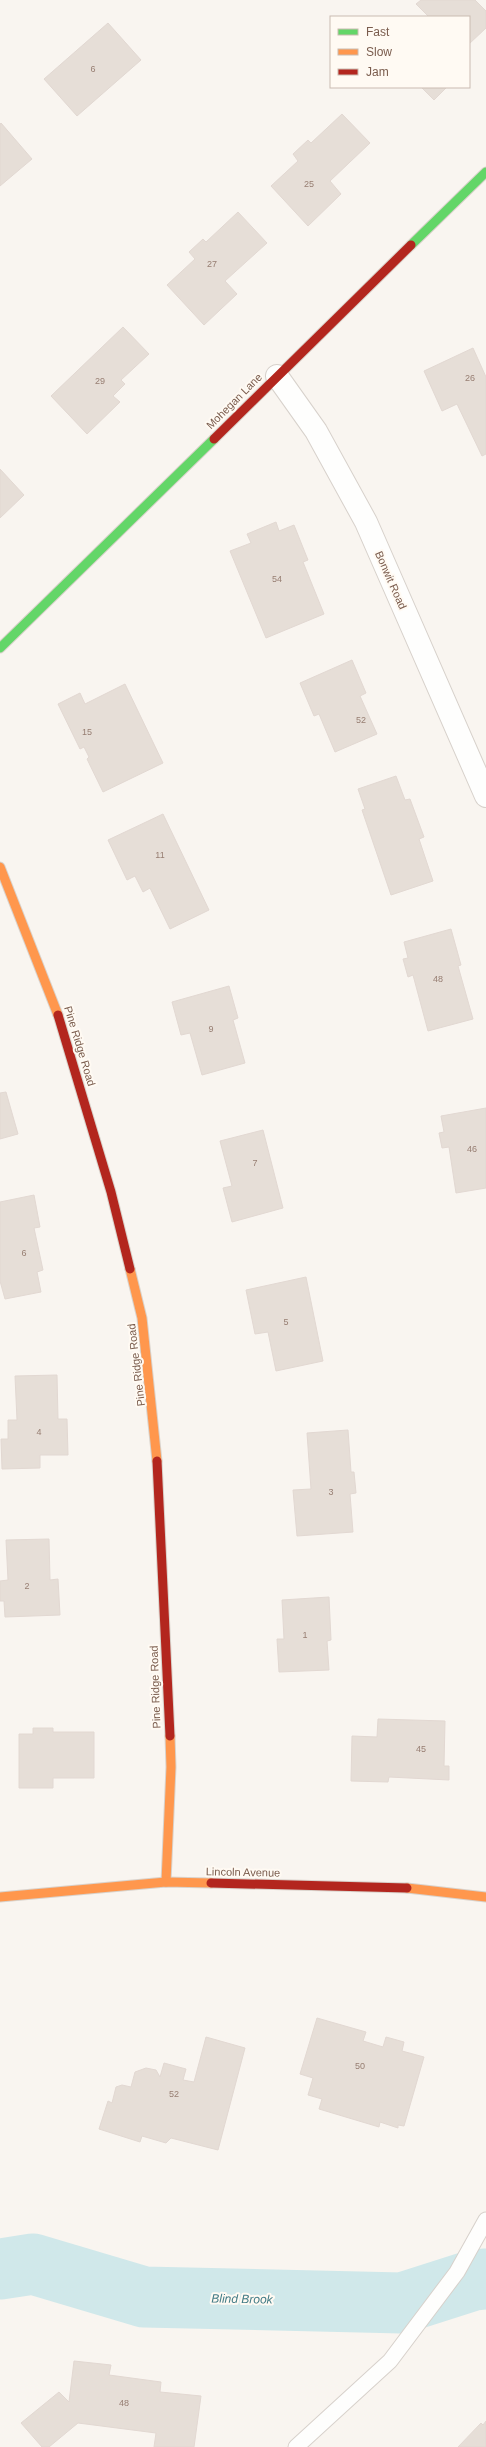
<svg xmlns="http://www.w3.org/2000/svg" width="486" height="2447" viewBox="0 0 486 2447" font-family="Helvetica,sans-serif">
<style>
.lines{fill:none;stroke-linecap:round;stroke-linejoin:round}
.river{stroke:#d0e8ea;stroke-width:61}
.building{fill:#e6ded7;stroke:#e2d8d2}
.lane-casing{stroke:#d7d1cb;stroke-width:17}
.street-casing{stroke:#d7d1cb;stroke-width:24}
.fast-casing{stroke:#d9d2cb;stroke-width:11}
.slow-casing{stroke:#d9d2cb;stroke-width:11}
.jam-casing{stroke:#d9d2cb;stroke-width:11}
.lane{stroke:#fefefd;stroke-width:15}
.street{stroke:#fefefd;stroke-width:22}
.fast{stroke:#63d668;stroke-width:9}
.slow{stroke:#ff974d;stroke-width:9}
.jam{stroke:#b3261e;stroke-width:9}
.labels{text-anchor:middle;stroke-width:4;stroke-linejoin:round;paint-order:stroke}
.number-label{font-size:9px;fill:#977e72}
.street-label{font-size:11px;fill:#7a5c4d;stroke:#fffaf3}
.water-label{font-size:12px;font-style:italic;fill:#437c86;stroke:#fffaf3}
</style>
<rect width="100%" height="100%" fill="#f9f5f0"/>
<g class="lines">
<polyline class="river" points="0,2269 33,2264 144,2297 402,2303 474,2280 486,2279"/>
</g>
<g class="building">
<polygon points="421,0 475,0 486,11 486,28 469,44 469,17 429,17 416,4"/>
<polygon points="108,23 141,60 77,116 44,79"/>
<polygon points="421,87 447,87 434,100"/>
<polygon points="342,114 370,143 330,181 341,194 308,226 271,186 298,161 293,154 308,140 311,143"/>
<polygon points="1,123 32,159 0,186 0,124"/>
<polygon points="238,212 267,243 225,281 237,294 204,325 167,285 195,259 189,252 203,239 206,242"/>
<polygon points="123,327 149,354 121,380 125,384 113,396 120,402 87,434 51,396"/>
<polygon points="473,348 486,377 486,454 482,456 457,404 442,411 424,371"/>
<polygon points="0,469 24,495 0,518"/>
<polygon points="276,522 279,531 294,525 308,560 303,562 324,614 266,638 230,551 251,543 247,534"/>
<polygon points="352,660 366,693 360,696 377,734 335,752 319,714 314,716 300,683"/>
<polygon points="125,684 163,763 103,792 87,759 89,757 84,747 80,749 58,704 80,693 85,704"/>
<polygon points="396,776 405,800 410,799 424,837 419,839 433,881 391,895 362,810 365,809 358,789"/>
<polygon points="163,814 209,910 170,929 150,888 143,892 135,876 127,880 108,840"/>
<polygon points="451,929 461,965 458,966 473,1019 428,1031 413,975 408,977 403,959 408,958 404,942"/>
<polygon points="229,986 238,1018 233,1020 245,1063 202,1075 190,1033 181,1035 172,1002"/>
<polygon points="6,1092 18,1134 0,1139 0,1093"/>
<polygon points="486,1108 486,1188 456,1193 449,1147 442,1148 439,1133 444,1132 441,1116"/>
<polygon points="263,1130 283,1208 232,1222 223,1188 232,1186 220,1141"/>
<polygon points="34,1195 40,1227 34,1228 43,1270 37,1272 41,1292 5,1299 0,1281 0,1202"/>
<polygon points="306,1277 323,1361 276,1371 268,1332 255,1334 246,1290"/>
<polygon points="57,1375 58,1419 67,1419 68,1455 40,1455 40,1468 2,1469 1,1439 8,1439 8,1420 17,1420 15,1376"/>
<polygon points="348,1430 351,1472 354,1472 356,1493 350,1494 353,1532 297,1536 293,1490 311,1489 307,1433"/>
<polygon points="49,1539 50,1580 58,1579 60,1615 5,1617 4,1601 0,1601 0,1581 8,1580 6,1540"/>
<polygon points="329,1597 331,1640 327,1641 329,1670 279,1672 277,1639 284,1639 282,1600"/>
<polygon points="378,1719 445,1721 444,1766 449,1766 449,1780 389,1777 388,1782 351,1781 352,1736 377,1737"/>
<polygon points="33,1728 53,1728 53,1732 94,1732 94,1778 53,1778 53,1788 19,1788 19,1734 33,1734"/>
<polygon points="317,2018 366,2032 363,2041 383,2047 386,2037 404,2042 402,2051 424,2057 404,2126 398,2125 398,2128 380,2122 379,2127 319,2109 322,2099 308,2095 313,2078 300,2074"/>
<polygon points="206,2037 245,2048 218,2150 171,2138 166,2143 142,2136 140,2142 99,2129 108,2101 112,2103 116,2087 122,2085 131,2087 135,2072 146,2068 156,2070 160,2077 164,2063 186,2069 183,2080 194,2082"/>
<polygon points="74,2361 111,2365 109,2375 161,2382 160,2392 201,2396 194,2447 154,2447 156,2433 78,2423 49,2447 42,2447 21,2423 59,2392 69,2402"/>
<polygon points="486,2421 486,2447 458,2447 481,2423 483,2425"/>
</g>
<g class="lines">
<defs>
<polyline id="lane" points="296,2447 390,2361 457,2272 486,2220"/>
<polyline id="street" points="277,376 316,431 366,522 486,796"/>
<g id="fast">
<polyline points="411,245 486,172"/>
<polyline points="0,648 214,439"/>
</g>
<g id="slow">
<polyline points="0,867 58,1015"/>
<polyline points="130,1269 142,1318 157,1461"/>
<polyline points="166,1882 171,1767 170,1736"/>
<polyline points="407,1888 486,1897"/>
<polyline points="0,1897 166,1882 211,1883"/>
</g>
<g id="jam">
<polyline points="214,439 411,245"/>
<polyline points="58,1015 111,1192 130,1269"/>
<polyline points="157,1461 170,1736"/>
<polyline points="211,1883 407,1888"/>
</g>
</defs>
<use href="#lane" class="lane-casing"/>
<use href="#street" class="street-casing"/>
<use href="#fast" class="fast-casing"/>
<use href="#slow" class="slow-casing"/>
<use href="#jam" class="jam-casing"/>
<use href="#lane" class="lane"/>
<use href="#street" class="street"/>
<use href="#fast" class="fast"/>
<use href="#slow" class="slow"/>
<use href="#jam" class="jam"/>
</g>
<g class="labels">
<g class="number-label">
<text x="93" y="72">6</text>
<text x="309" y="187">25</text>
<text x="212" y="267">27</text>
<text x="470" y="381">26</text>
<text x="100" y="384">29</text>
<text x="277" y="582">54</text>
<text x="361" y="723">52</text>
<text x="87" y="735">15</text>
<text x="160" y="858">11</text>
<text x="438" y="982">48</text>
<text x="211" y="1032">9</text>
<text x="472" y="1152">46</text>
<text x="255" y="1166">7</text>
<text x="24" y="1256">6</text>
<text x="286" y="1325">5</text>
<text x="39" y="1435">4</text>
<text x="331" y="1495">3</text>
<text x="27" y="1589">2</text>
<text x="305" y="1638">1</text>
<text x="421" y="1752">45</text>
<text x="360" y="2069">50</text>
<text x="174" y="2097">52</text>
<text x="124" y="2406">48</text>
</g>
<g class="street-label">
<text transform="translate(234 401) rotate(-45)" y="4">Mohegan Lane</text>
<text transform="translate(391 580) rotate(66)" y="4">Bonwit Road</text>
<text transform="translate(80 1046) rotate(73)" y="4">Pine Ridge Road</text>
<text transform="translate(136 1365) rotate(-97)" y="4">Pine Ridge Road</text>
<text transform="translate(155 1687) rotate(-92)" y="4">Pine Ridge Road</text>
<text transform="translate(243 1872) rotate(1)" y="4">Lincoln Avenue</text>
</g>
<g class="water-label">
<text transform="translate(242 2299) rotate(1)" y="4">Blind Brook</text>
</g>
</g>
<rect x="330" y="16" width="140" height="72" fill="#fffaf3" stroke="#cabbb1"/>
<rect x="338" y="29" width="20" height="6" fill="#63d668" stroke="#cabbb1"/>
<text x="366" y="36" font-size="12" fill="#7a5c4d">Fast</text>
<rect x="338" y="49" width="20" height="6" fill="#ff974d" stroke="#cabbb1"/>
<text x="366" y="56" font-size="12" fill="#7a5c4d">Slow</text>
<rect x="338" y="69" width="20" height="6" fill="#b3261e" stroke="#cabbb1"/>
<text x="366" y="76" font-size="12" fill="#7a5c4d">Jam</text>
</svg>
